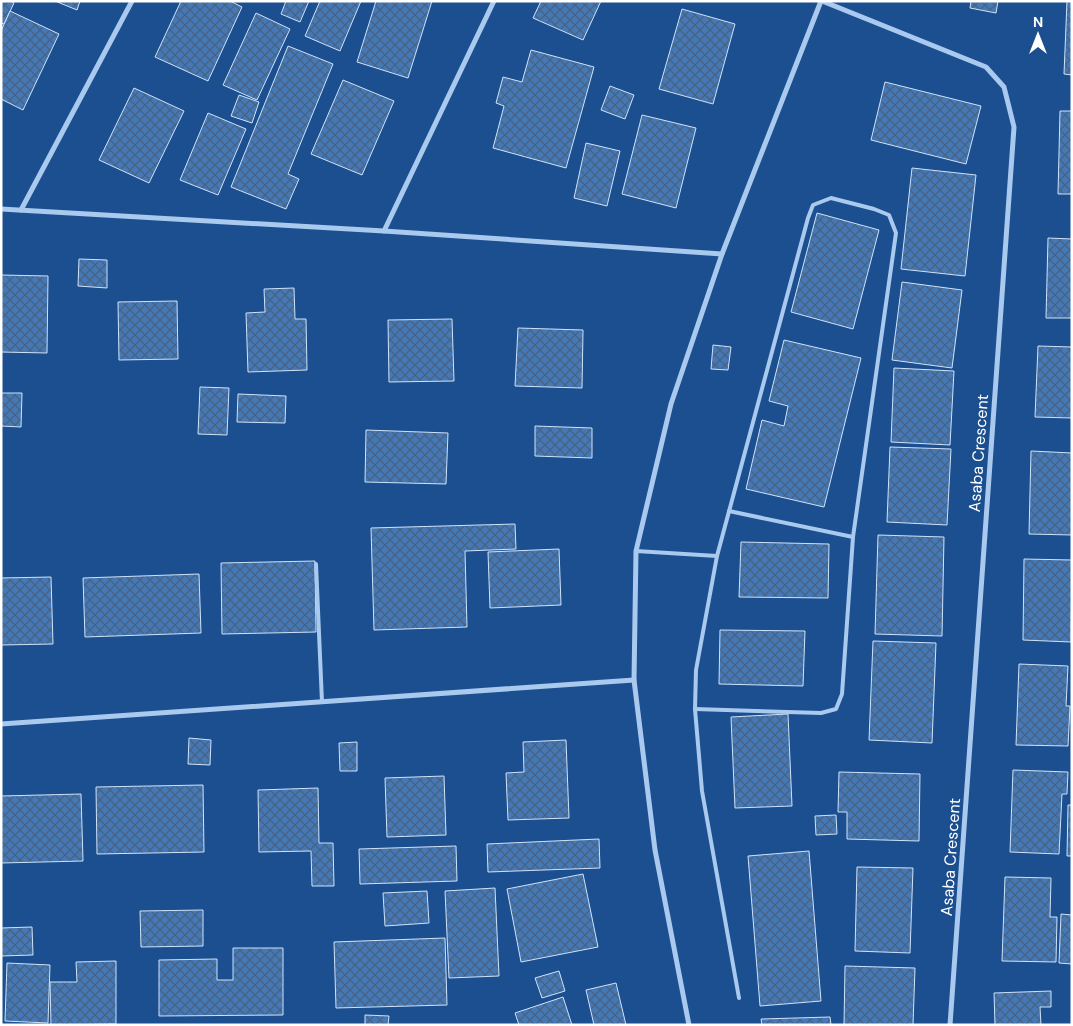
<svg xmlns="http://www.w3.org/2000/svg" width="1073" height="1026" viewBox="0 0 1073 1026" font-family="'DM Sans',sans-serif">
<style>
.building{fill:url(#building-cross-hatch);stroke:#cfe3fa}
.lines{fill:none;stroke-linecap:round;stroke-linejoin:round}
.service{stroke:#a9c9ee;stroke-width:4}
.minor{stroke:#a9c9ee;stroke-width:5}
.labels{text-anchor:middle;stroke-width:4;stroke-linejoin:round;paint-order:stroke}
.street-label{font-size:16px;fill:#fff;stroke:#1b4f8f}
</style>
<defs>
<pattern id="building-cross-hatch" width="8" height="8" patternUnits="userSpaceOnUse" patternTransform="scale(1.25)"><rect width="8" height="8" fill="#4478b7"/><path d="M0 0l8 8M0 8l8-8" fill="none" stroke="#486282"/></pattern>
</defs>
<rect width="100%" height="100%" fill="#1b4f8f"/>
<g class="building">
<polygon points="1,1 10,1 14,3 4,24 1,23"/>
<polygon points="55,1 80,1 77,10"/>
<polygon points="181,1 230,1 242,7 208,81 155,57"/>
<polygon points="286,1 309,1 300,22 281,14"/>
<polygon points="320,1 361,1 340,51 305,36"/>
<polygon points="376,1 432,1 408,78 357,62"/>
<polygon points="541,1 601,1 583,40 533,18"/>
<polygon points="971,1 998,1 996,13 970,8"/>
<polygon points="1067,1 1072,1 1072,75 1064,74"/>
<polygon points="682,9 735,24 713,104 659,89"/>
<polygon points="10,11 59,34 23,110 1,99 1,31"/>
<polygon points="256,13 290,29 257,100 223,85"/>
<polygon points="288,46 333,64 288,174 299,179 286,209 231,187"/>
<polygon points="531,50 594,67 566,168 493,148 504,106 496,103 503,77 522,82"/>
<polygon points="343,80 394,101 362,175 311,154"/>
<polygon points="885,82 981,106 966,164 871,140"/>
<polygon points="610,86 634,95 625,119 601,110"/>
<polygon points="134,88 184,111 149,183 99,160"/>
<polygon points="239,95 259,102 252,123 231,116"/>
<polygon points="1060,111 1072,111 1072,194 1058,194"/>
<polygon points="208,113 246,129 218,195 180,180"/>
<polygon points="642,115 696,128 676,208 622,194"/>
<polygon points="586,143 620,151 607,206 574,198"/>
<polygon points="912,168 976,175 965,276 901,269"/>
<polygon points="817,213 879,230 853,329 791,312"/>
<polygon points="1048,238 1072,239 1072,318 1046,318"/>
<polygon points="79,259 107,260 107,288 78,286"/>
<polygon points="1,275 48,276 47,353 1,352"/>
<polygon points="902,282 962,290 952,368 892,360"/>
<polygon points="294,288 295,319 306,319 307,370 248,372 246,313 265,312 264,289"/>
<polygon points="177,301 178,359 119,360 118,302"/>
<polygon points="452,319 454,381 389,382 388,320"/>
<polygon points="518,328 583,330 582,388 515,386"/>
<polygon points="784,340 861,358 824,507 746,489 762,420 784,426 788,406 769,401"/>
<polygon points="713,345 731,347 728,370 711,369"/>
<polygon points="1038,346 1072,347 1072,418 1035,417"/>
<polygon points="894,368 954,371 950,445 891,442"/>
<polygon points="200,387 229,388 227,435 198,434"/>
<polygon points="1,393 22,393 21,427 1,426"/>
<polygon points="238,394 286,396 285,423 237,422"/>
<polygon points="535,426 592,428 592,458 535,456"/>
<polygon points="366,430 448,433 446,484 365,482"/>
<polygon points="890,447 951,449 947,525 887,522"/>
<polygon points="1031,451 1072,453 1072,535 1029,534"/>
<polygon points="515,524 516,549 465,551 467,627 374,630 371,528"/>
<polygon points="878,535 944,537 942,636 875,634"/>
<polygon points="741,542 829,544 828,598 739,597"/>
<polygon points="559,549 561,605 490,608 488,552"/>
<polygon points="1024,559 1072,560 1071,642 1023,640"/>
<polygon points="315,561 316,632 222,634 221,563"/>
<polygon points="199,574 201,633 85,637 83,578"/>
<polygon points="51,577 53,644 1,645 1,578"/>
<polygon points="720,630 805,631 803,686 719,684"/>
<polygon points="873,641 936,643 932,743 869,740"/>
<polygon points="1019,664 1068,666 1066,706 1070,706 1068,746 1016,745"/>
<polygon points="788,714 792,806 735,808 731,717"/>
<polygon points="189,738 211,740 210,765 188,764"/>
<polygon points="566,740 569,818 508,820 506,773 524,772 523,742"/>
<polygon points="357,742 357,771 340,771 339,743"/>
<polygon points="1013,770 1068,772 1067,794 1062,794 1059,854 1010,852"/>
<polygon points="839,772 920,774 919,841 847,839 847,812 838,812"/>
<polygon points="444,776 446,835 387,837 385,778"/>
<polygon points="203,785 204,852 97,854 96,787"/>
<polygon points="318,788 319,843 333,843 334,886 312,886 311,851 259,852 258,790"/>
<polygon points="81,794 83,861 1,863 1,796"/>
<polygon points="1068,805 1072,805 1072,856 1067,856"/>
<polygon points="836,815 837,834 816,835 815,816"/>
<polygon points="599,839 600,868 488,872 487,844"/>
<polygon points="456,846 457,881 360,884 359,849"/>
<polygon points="809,851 821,1001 760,1006 748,856"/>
<polygon points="857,867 913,868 910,953 855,951"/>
<polygon points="583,874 598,947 521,962 507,889"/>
<polygon points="1005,877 1051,878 1050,917 1057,917 1056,962 1002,961"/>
<polygon points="495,888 499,976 449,978 445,891"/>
<polygon points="427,891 429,923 385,926 383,893"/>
<polygon points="203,910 203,946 141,947 140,911"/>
<polygon points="1061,914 1072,915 1072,964 1059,963"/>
<polygon points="32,927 33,955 1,956 1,928"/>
<polygon points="445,938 447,1005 336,1008 334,942"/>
<polygon points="233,948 283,948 283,1015 159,1016 159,960 217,959 217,980 233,980"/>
<polygon points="116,961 116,1024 51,1025 50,982 77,982 76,962"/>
<polygon points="7,963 50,965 48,1023 5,1021"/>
<polygon points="845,966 915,968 913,1025 844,1025"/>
<polygon points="559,971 565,991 542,998 535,978"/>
<polygon points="616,983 626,1025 594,1025 586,990"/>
<polygon points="1051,991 1051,1007 1040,1007 1041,1025 995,1025 994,993"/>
<polygon points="563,997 572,1025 519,1025 515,1013"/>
<polygon points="365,1015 389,1016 388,1025 365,1025"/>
<polygon points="830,1017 831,1025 762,1025 761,1019"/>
</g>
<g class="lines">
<g class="service">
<polyline points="729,511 853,537"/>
<polyline points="636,551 717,556 808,218 813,205 831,198 874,209 889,215 896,233 853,537 842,694 836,709 821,713 695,709"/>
<polyline points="717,556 696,670 695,709 702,791 739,998"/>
<polyline points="316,564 322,702"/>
</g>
<g class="minor">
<polyline points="822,1 986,67 1004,87 1014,127 950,1025"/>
<polyline points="1,209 384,231 722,254"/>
<polyline points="21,210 132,1"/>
<polyline points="384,231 494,1"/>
<polyline points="1,724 634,680"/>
<polyline points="689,1025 655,850 634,680 636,551 671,404 722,254 821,1"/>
</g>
</g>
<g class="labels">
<g class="street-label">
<text transform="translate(978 453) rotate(-86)" y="6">Asaba Crescent</text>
<text transform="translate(950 857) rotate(-86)" y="6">Asaba Crescent</text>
</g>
</g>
<rect width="1073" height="1026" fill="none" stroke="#ffffff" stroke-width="5"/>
<g transform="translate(1038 35)" stroke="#1b4f8f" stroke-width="4" paint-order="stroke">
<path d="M0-4L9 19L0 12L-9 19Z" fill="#ffffff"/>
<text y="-8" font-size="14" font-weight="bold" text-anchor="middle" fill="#ffffff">N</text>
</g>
</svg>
